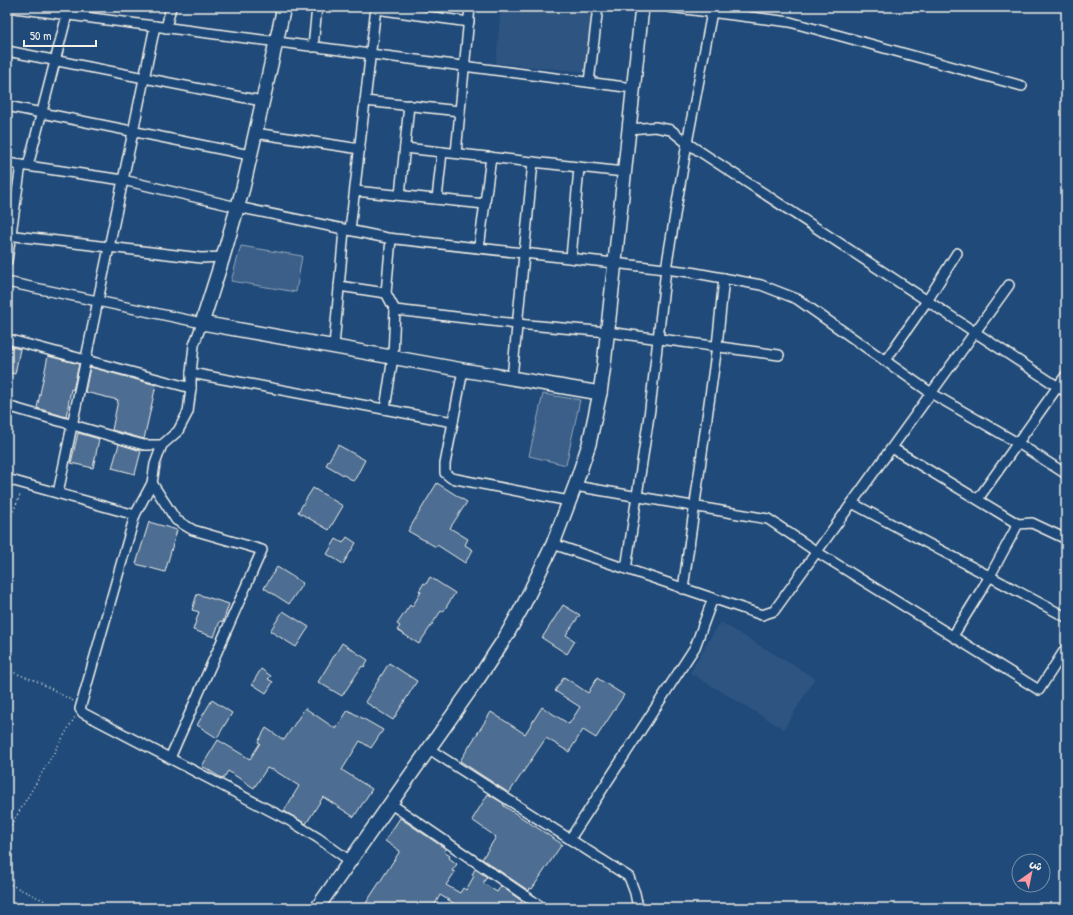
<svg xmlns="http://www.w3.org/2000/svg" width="1073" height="915" viewBox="0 0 1073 915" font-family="'Patrick Hand','Playpen Sans Arabic',sans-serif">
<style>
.built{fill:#2d5581}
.green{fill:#3a5f88;stroke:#97a8b8}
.building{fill:#4d6e92;stroke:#f4f1e8}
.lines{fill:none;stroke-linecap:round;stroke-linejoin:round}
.street-casing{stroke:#f4f1e8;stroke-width:12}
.secondary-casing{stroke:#f4f1e8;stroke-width:16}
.path{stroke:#f4f1e8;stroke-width:1.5;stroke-dasharray:1 3;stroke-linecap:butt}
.street{stroke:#1f4a7a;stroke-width:9}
.secondary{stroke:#1f4a7a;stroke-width:13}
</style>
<rect width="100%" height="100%" fill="#1f4a7a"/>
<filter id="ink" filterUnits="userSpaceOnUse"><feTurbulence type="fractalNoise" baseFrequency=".025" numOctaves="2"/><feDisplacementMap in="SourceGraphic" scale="8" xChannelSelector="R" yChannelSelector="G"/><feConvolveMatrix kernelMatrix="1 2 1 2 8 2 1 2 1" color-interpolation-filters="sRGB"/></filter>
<g filter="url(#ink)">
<g class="built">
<polygon points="501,7 592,7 586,72 496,63"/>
<polygon points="720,622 815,678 784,729 690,673"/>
</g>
<g class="green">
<polygon points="241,246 302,256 296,292 231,281"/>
<polygon points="543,394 580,400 566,465 529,456"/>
</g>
<g class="building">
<polygon points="7,346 20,349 15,374 7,372"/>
<polygon points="48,356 79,364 73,390 71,389 66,417 37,408"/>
<polygon points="90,367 156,385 144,439 112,430 118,400 85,392"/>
<polygon points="78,433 99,439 93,468 71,463"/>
<polygon points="119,444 141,451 135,474 112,468"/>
<polygon points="338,445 365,460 354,481 326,465"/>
<polygon points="437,483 467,502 450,528 468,539 465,545 473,550 465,563 437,545 436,547 408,531"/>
<polygon points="313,488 343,506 329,530 298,512"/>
<polygon points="149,522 177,530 165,572 136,564"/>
<polygon points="347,537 356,543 343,564 327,554 336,539 343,543"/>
<polygon points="277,567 303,583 289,604 264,588"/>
<polygon points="430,577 455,593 443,612 441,611 419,644 397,630 400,626 397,624 410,605 412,607 421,592 419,591 424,583 426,584"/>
<polygon points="197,594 229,604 223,622 220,621 214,637 193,630 199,612 192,610"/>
<polygon points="563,605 580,615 566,635 575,641 567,654 542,638"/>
<polygon points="283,611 309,627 296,647 270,631"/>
<polygon points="342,643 368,660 364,667 362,666 342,696 318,682"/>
<polygon points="389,663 417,681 393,720 365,702"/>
<polygon points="261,669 271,676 268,679 273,682 266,693 252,684"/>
<polygon points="564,677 588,693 597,678 624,695 596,738 583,730 569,752 546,738 509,793 460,761 491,712 525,734 542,707 569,724 580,707 555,691"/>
<polygon points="212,700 232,713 217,738 197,725"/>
<polygon points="305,708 336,729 348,710 383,730 371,748 360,741 342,770 372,789 354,817 323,797 306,824 284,811 299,786 272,769 271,770 267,768 254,788 228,771 223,779 202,766 218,740 250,759 260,743 258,742 266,728 284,740"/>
<polygon points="488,794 503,803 504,806 562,844 532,889 530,888 529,891 482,859 496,837 472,820"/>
<polygon points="400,818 446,849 444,852 450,856 449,858 457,864 452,871 455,872 446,885 460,893 463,888 466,890 474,876 472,875 475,869 487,877 483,883 497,892 501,886 522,901 518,908 452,908 455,904 440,895 433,908 374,908 366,903 400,851 385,841"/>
</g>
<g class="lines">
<defs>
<g id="street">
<polyline points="7,7 633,88"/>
<polyline points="669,7 790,22 1022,86"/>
<polyline points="376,9 469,22"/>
<polyline points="166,28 171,7"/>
<polyline points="313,47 317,7"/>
<polyline points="7,51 262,101"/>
<polyline points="589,82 598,7"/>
<polyline points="365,101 460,111"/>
<polyline points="7,106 250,155"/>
<polyline points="629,129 655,127 671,130 687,143 1066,392"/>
<polyline points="255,133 360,149"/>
<polyline points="405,148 624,172"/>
<polyline points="456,153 470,7"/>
<polyline points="7,163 123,180 237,207 387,238 614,263 690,272 761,285 797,299 931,393 1021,445 1066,474"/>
<polyline points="28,166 69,7"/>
<polyline points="355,191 485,204"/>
<polyline points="400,195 409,105"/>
<polyline points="437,199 442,152"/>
<polyline points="350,230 376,7"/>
<polyline points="7,235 201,258 223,257"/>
<polyline points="479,248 491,157"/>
<polyline points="571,258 579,168"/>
<polyline points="7,261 21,165"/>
<polyline points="7,282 202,323 194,345 191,373 453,422"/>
<polyline points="339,286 386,293"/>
<polyline points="395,310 517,324 608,332 779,355"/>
<polyline points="7,339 191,388 191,373"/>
<polyline points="334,346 344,230"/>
<polyline points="885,361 927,301 957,253"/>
<polyline points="463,370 445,464 445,473 451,478 569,501"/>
<polyline points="512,378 533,162"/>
<polyline points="191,388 188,412 178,431 162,445 155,464 152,483 135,515 80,709 83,713 292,822 318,838 350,861"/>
<polyline points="7,406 125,440 144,445 162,445"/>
<polyline points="385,409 393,357 395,310 386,293 391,239"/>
<polyline points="892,448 1018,524"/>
<polyline points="7,479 135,515"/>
<polyline points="152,483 176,520 193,530 262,550 170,758"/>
<polyline points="575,486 768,519 817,552 1039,690 1066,648"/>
<polyline points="58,493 155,26"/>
<polyline points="978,499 1066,375"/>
<polyline points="852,503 1066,617"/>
<polyline points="553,544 762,615 774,611 1009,285"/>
<polyline points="626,569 650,409 666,269 687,143 712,12"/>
<polyline points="683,589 717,346 724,278"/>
<polyline points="953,636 990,576 1018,524 1032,523 1066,539"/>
<polyline points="429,749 629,877 635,893 638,908"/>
<polyline points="391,804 543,908"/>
<polyline points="570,839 695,647 713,598"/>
</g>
<g id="secondary">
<polyline points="284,7 243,188 223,257 202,323 463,370 600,393"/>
<polyline points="317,908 478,679 505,638 524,604 553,544 575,486 589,444 600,393 604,365 642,7"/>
</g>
</defs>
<use href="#street" class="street-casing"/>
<use href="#secondary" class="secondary-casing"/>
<g class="path">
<polyline points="7,526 21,493"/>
<polyline points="7,670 39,682 73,701"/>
<polyline points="7,832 75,717"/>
<polyline points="7,883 60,908"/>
</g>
<use href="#street" class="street"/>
<use href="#secondary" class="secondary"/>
</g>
</g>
<rect width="1073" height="915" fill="none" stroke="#1f4a7a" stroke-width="24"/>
<rect x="12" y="12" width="1049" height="891" fill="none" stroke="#f4f1e8" stroke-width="1.5" filter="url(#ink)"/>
<g transform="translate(1031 873) rotate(33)"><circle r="19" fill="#1f4a7a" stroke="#748da6"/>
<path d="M0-3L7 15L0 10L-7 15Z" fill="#ff9aa2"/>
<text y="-6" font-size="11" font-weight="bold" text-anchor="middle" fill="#f4f1e8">ش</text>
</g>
<path d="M24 40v6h72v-6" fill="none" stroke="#f4f1e8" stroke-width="2"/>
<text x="30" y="40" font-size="12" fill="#f4f1e8" stroke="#1f4a7a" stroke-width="3" paint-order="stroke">50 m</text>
</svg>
